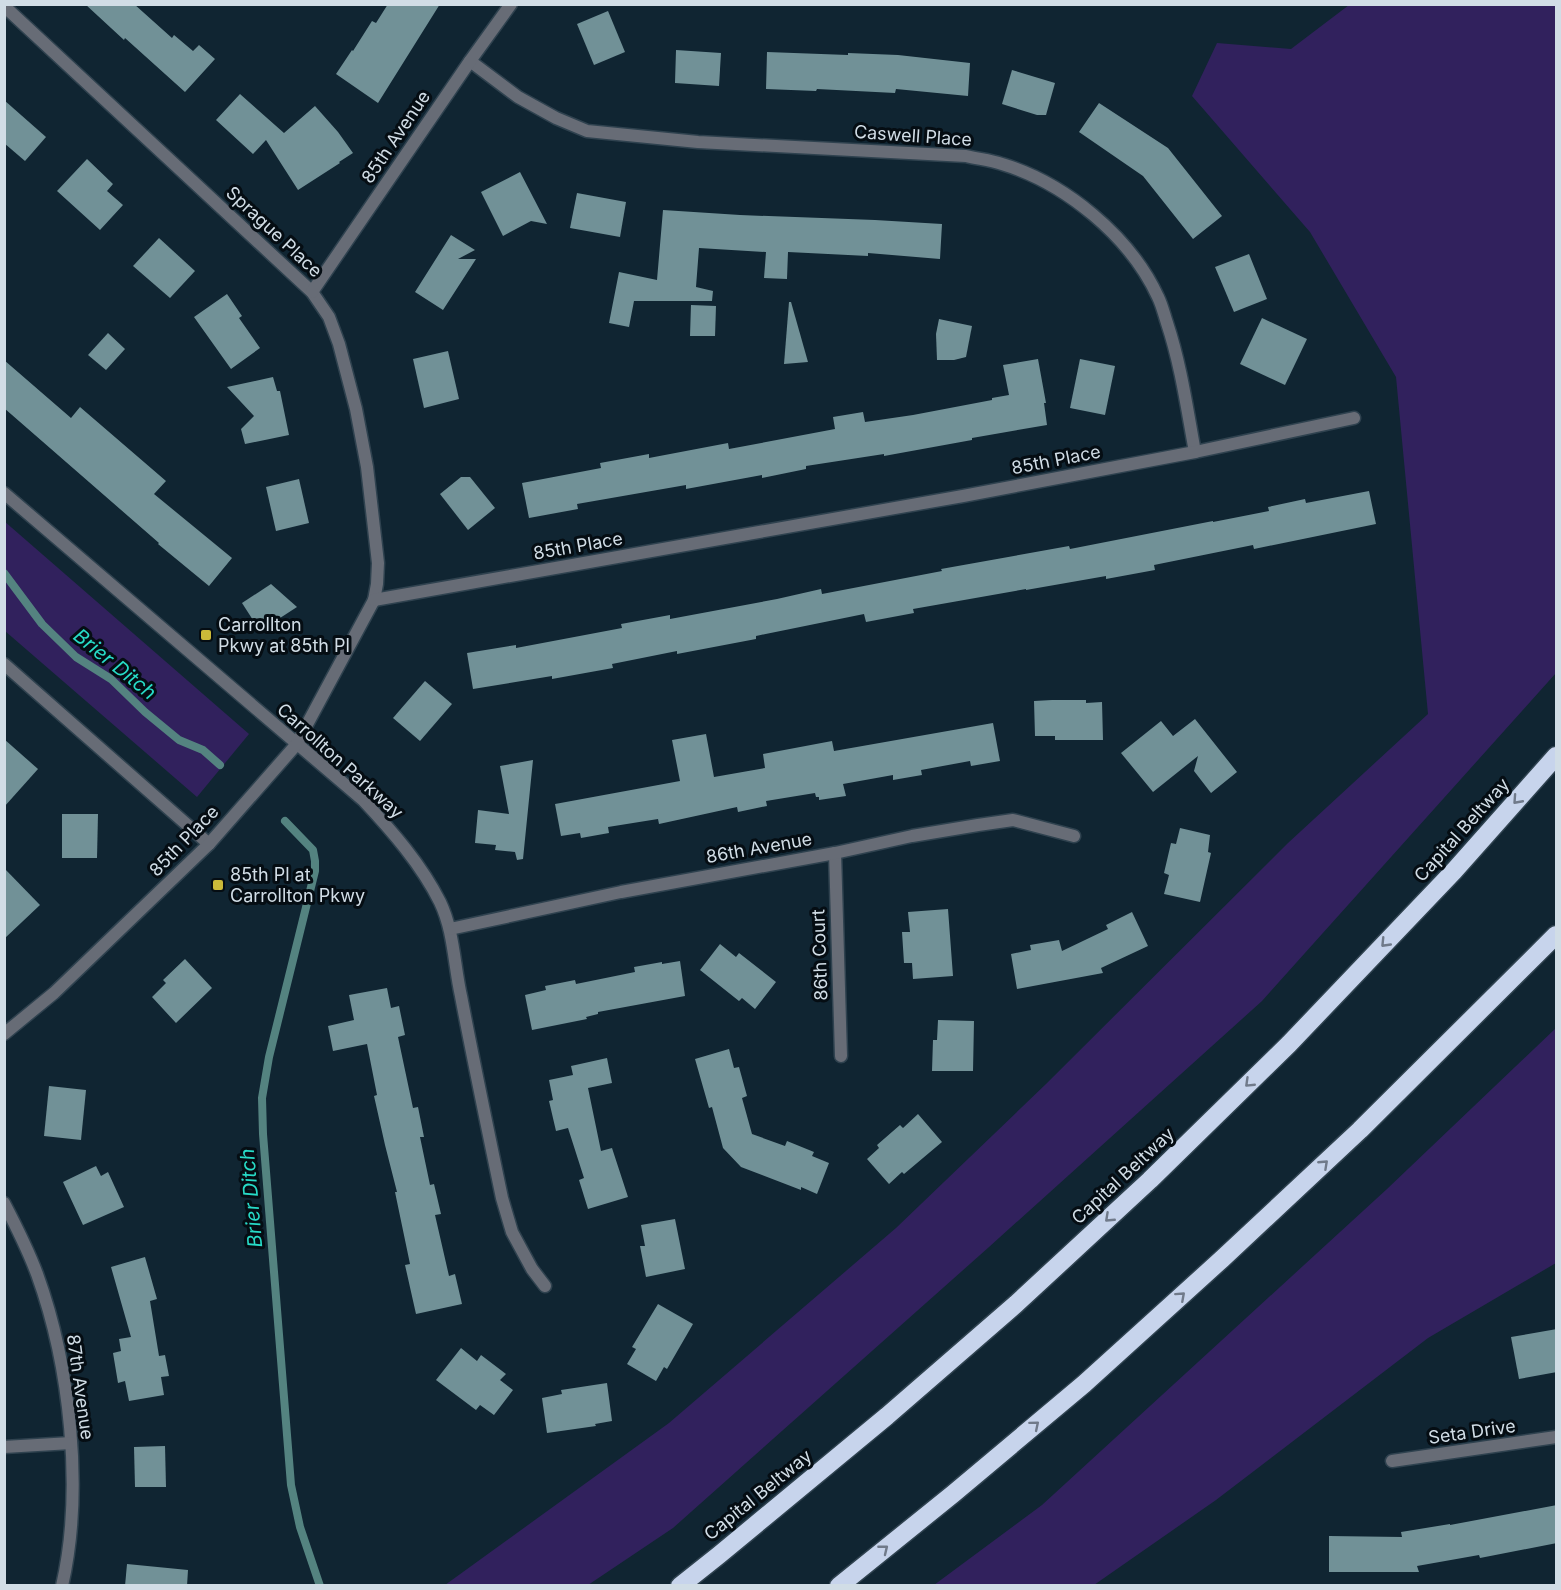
<svg xmlns="http://www.w3.org/2000/svg" width="1561" height="1590" viewBox="0 0 1561 1590" font-family="Inter,sans-serif">
<style>
.green{fill:#31215d}
.lines{fill:none;stroke-linecap:round;stroke-linejoin:round}
.stream{stroke:#548380;stroke-width:8}
.building{fill:#719197}
.minor-casing{stroke:#2f424f;stroke-width:15}
.tertiary-casing{stroke:#2f424f;stroke-width:15}
.motorway-casing{stroke:#2f424f;stroke-width:21}
.minor{stroke:#676c76;stroke-width:12}
.tertiary{stroke:#676c76;stroke-width:12}
.motorway{stroke:#c7d4ec;stroke-width:18}
.oneway{stroke:#707a8a}
.poi-dot{fill:#cbba39;stroke:#050d13;stroke-width:2}
.labels{text-anchor:middle;stroke-width:6;stroke-linejoin:round;paint-order:stroke}
.street-label{font-size:18px;fill:#d1dde6;stroke:#050d13}
.poi-label{font-size:18px;fill:#d1dde6;stroke:#050d13;text-anchor:start}
.water-label{font-size:20px;font-style:italic;fill:#27dbc7;stroke:#050d13}
</style>
<rect width="100%" height="100%" fill="#102532"/>
<g class="green">
<polygon points="1349,5 1556,5 1556,673 1262,1001 989,1247 673,1528 588,1585 445,1585 669,1423 896,1228 1046,1084 1288,843 1428,714 1396,377 1310,232 1192,96 1217,43 1291,49"/>
<polygon points="4,521 249,734 197,797 5,631"/>
<polygon points="1556,1028 1556,1263 1428,1338 1216,1500 1094,1585 934,1585 1042,1505 1387,1189"/>
</g>
<g class="lines">
<g class="stream">
<polyline points="4,573 42,624 76,657 111,679 145,712 179,740 203,750 220,765"/>
<polyline points="285,821 313,850 315,861 315,871 269,1057 262,1098 263,1134 291,1485 300,1527 320,1586"/>
</g>
</g>
<g class="building">
<polygon points="85,4 134,4 172,38 174,35 193,51 199,45 215,59 185,92 125,38 124,40"/>
<polygon points="388,4 440,4 378,103 336,74 352,50 353,51 372,21 376,23"/>
<polygon points="608,11 625,52 594,65 577,24"/>
<polygon points="676,50 721,53 719,86 675,83"/>
<polygon points="767,52 848,55 848,53 898,55 970,63 968,96 896,89 895,93 817,89 816,91 766,89"/>
<polygon points="1012,70 1055,83 1046,115 1037,115 1002,104"/>
<polygon points="240,94 284,133 315,106 338,132 353,153 339,162 340,163 298,190 266,140 253,154 216,120"/>
<polygon points="4,100 46,137 25,161 4,143"/>
<polygon points="1099,103 1168,148 1222,216 1193,239 1143,176 1079,132"/>
<polygon points="87,159 113,184 107,191 123,205 100,230 57,191"/>
<polygon points="520,172 547,224 531,221 503,236 481,192"/>
<polygon points="577,193 626,202 620,237 570,228"/>
<polygon points="663,210 740,215 875,220 942,224 940,259 868,253 868,256 788,252 787,279 764,278 766,252 699,248 696,287 713,291 712,301 634,301 629,327 609,323 619,272 657,280"/>
<polygon points="451,235 475,250 458,259 476,259 443,310 415,292"/>
<polygon points="159,238 195,271 170,298 133,266"/>
<polygon points="1249,254 1267,299 1234,312 1215,267"/>
<polygon points="227,294 242,316 239,318 260,348 231,369 194,317"/>
<polygon points="789,302 791,302 808,362 784,364"/>
<polygon points="691,305 716,306 715,336 690,336"/>
<polygon points="1262,318 1307,339 1285,385 1240,364"/>
<polygon points="939,319 972,326 966,357 954,360 937,360 936,334"/>
<polygon points="108,333 125,349 106,370 88,355"/>
<polygon points="448,351 459,399 424,408 413,359"/>
<polygon points="1038,359 1046,403 1044,403 1047,425 972,438 972,440 884,456 884,454 806,466 806,469 762,478 762,475 686,489 686,485 577,504 578,509 529,518 522,483 601,468 600,463 649,454 649,458 728,443 729,449 835,429 833,417 863,412 865,422 913,415 992,400 992,398 1009,395 1003,365"/>
<polygon points="1080,359 1115,366 1105,415 1070,408"/>
<polygon points="4,360 71,418 80,407 166,481 154,494 232,558 209,586 158,544 159,543 4,408"/>
<polygon points="273,377 277,391 280,391 289,435 245,444 241,429 254,416 227,387"/>
<polygon points="461,477 470,477 495,508 468,530 440,494"/>
<polygon points="299,479 309,523 276,531 266,487"/>
<polygon points="1369,491 1376,524 1254,549 1253,545 1154,565 1155,570 1106,579 1106,576 1026,590 1026,589 913,609 914,613 866,622 864,614 756,636 756,639 677,654 677,651 612,664 613,668 552,679 552,676 473,689 467,653 516,645 516,648 622,628 621,624 670,615 670,619 777,599 821,589 822,594 942,571 941,569 1069,546 1070,549 1213,521 1213,522 1269,511 1268,507 1305,499 1306,503"/>
<polygon points="271,584 297,607 260,631 242,603"/>
<polygon points="425,681 452,704 420,741 393,718"/>
<polygon points="1052,700 1086,700 1086,703 1102,702 1103,740 1055,740 1055,736 1035,736 1034,701"/>
<polygon points="1195,719 1237,772 1211,793 1194,771 1198,756 1153,792 1121,753 1161,721 1173,736"/>
<polygon points="993,723 1000,761 971,766 970,761 921,770 922,775 893,780 893,775 843,784 846,796 819,800 819,797 816,797 815,793 766,801 767,806 738,812 737,807 659,824 658,819 608,827 609,833 581,838 580,833 561,836 555,804 680,781 672,740 706,734 714,777 765,768 763,754 832,741 834,751"/>
<polygon points="4,739 38,769 4,807"/>
<polygon points="533,760 523,859 517,860 515,852 495,850 496,845 475,843 478,810 509,814 500,766"/>
<polygon points="62,814 98,814 97,858 62,858"/>
<polygon points="1180,828 1210,835 1208,852 1211,853 1200,902 1164,894 1169,875 1164,873 1171,843 1176,844"/>
<polygon points="4,868 40,905 4,939"/>
<polygon points="948,909 953,976 913,979 912,963 904,963 902,932 910,932 908,912"/>
<polygon points="1132,912 1148,946 1101,968 1103,973 1017,989 1011,954 1031,950 1030,945 1059,940 1062,951 1108,929 1106,925"/>
<polygon points="720,944 736,957 739,953 776,982 755,1009 742,998 739,1001 700,970"/>
<polygon points="185,959 212,988 176,1023 152,997 166,983 163,980"/>
<polygon points="680,961 685,996 598,1012 598,1014 586,1017 587,1019 532,1030 525,995 546,990 545,986 575,980 576,984 635,972 634,967 662,962 662,964"/>
<polygon points="387,988 391,1008 399,1006 405,1035 398,1037 413,1108 418,1107 424,1137 420,1137 430,1185 434,1184 441,1214 435,1215 449,1276 455,1274 462,1304 416,1314 405,1265 410,1264 395,1192 397,1192 385,1145 374,1096 377,1095 367,1044 333,1051 328,1026 354,1020 349,995"/>
<polygon points="938,1020 974,1021 973,1071 932,1071 933,1040 937,1040"/>
<polygon points="729,1049 734,1068 739,1067 747,1096 742,1098 752,1134 785,1146 787,1141 814,1152 812,1156 829,1163 817,1194 801,1187 801,1190 741,1167 723,1148 712,1107 709,1108 695,1059"/>
<polygon points="607,1058 612,1083 588,1088 601,1151 612,1148 628,1197 588,1209 579,1180 584,1178 568,1128 556,1131 549,1101 553,1100 549,1080 573,1075 571,1066"/>
<polygon points="49,1086 86,1090 81,1140 44,1136"/>
<polygon points="918,1114 942,1142 904,1174 902,1172 889,1184 867,1159 879,1148 877,1145 900,1125 903,1128"/>
<polygon points="96,1166 101,1176 108,1172 124,1207 83,1225 63,1182"/>
<polygon points="675,1219 685,1269 646,1277 640,1246 645,1246 641,1225"/>
<polygon points="145,1257 157,1299 150,1301 159,1356 165,1355 169,1376 161,1377 164,1395 129,1401 125,1381 118,1383 113,1353 121,1351 119,1339 131,1337 111,1267"/>
<polygon points="658,1304 693,1324 667,1369 664,1367 656,1381 627,1364 636,1349 632,1347"/>
<polygon points="1557,1329 1557,1372 1519,1379 1511,1337"/>
<polygon points="461,1348 477,1361 481,1355 506,1374 500,1380 513,1390 494,1415 480,1405 476,1410 436,1380"/>
<polygon points="607,1383 612,1421 595,1424 596,1426 547,1433 542,1398 562,1394 561,1390"/>
<polygon points="165,1446 166,1487 135,1487 134,1447"/>
<polygon points="1557,1505 1557,1543 1480,1558 1479,1555 1417,1566 1419,1572 1329,1572 1329,1536 1402,1537 1401,1532 1450,1524 1450,1525"/>
<polygon points="127,1564 188,1570 187,1586 125,1586"/>
</g>
<g class="lines">
<defs>
<g id="minor">
<polyline points="4,6 312,292 329,317 339,344 356,409 367,467 378,563 377,584 374,600 296,745"/>
<path d="M470,61L518,97L556,118L587,131L698,142L966,156C978,159 990,160 1002,164C1065,183 1130,236 1158,297C1162,305 1164,314 1167,323C1181,365 1187,409 1195,452"/>
<polyline points="312,292 470,61 511,4"/>
<path d="M4,493L363,800C392,831 421,864 440,902C454,931 454,965 461,996C474,1064 488,1131 502,1198L512,1232L532,1269L545,1286"/>
<polyline points="374,600 963,496 1195,452 1354,418"/>
<polyline points="4,664 209,844"/>
<polyline points="835,853 841,1056"/>
<polyline points="450,929 621,892 835,853 912,836 978,825 1013,820 1074,836"/>
<path d="M4,1203C16,1226 28,1250 37,1274C70,1365 84,1490 62,1586"/>
<polyline points="4,1447 71,1443"/>
<polyline points="1392,1461 1556,1437"/>
</g>
<polyline id="tertiary" points="4,1034 54,993 209,844 296,745"/>
<g id="motorway">
<polyline points="680,1586 719,1555 887,1416 1016,1304 1150,1180 1289,1044 1454,871 1556,756"/>
<polyline points="839,1586 953,1494 1084,1384 1222,1259 1360,1130 1556,935"/>
</g>
</defs>
<use href="#minor" class="minor-casing"/>
<use href="#tertiary" class="tertiary-casing"/>
<use href="#motorway" class="motorway-casing"/>
<use href="#minor" class="minor"/>
<use href="#tertiary" class="tertiary"/>
<use href="#motorway" class="motorway"/>
</g>
<defs><path id="oneway-chevron" d="M-2-3.5L2.5 0L-2 3.5" fill="none" stroke-width="1.6" stroke-linecap="round" stroke-linejoin="round" transform="scale(1.5)"/></defs>
<g class="oneway">
<use href="#oneway-chevron" transform="translate(1517 800) rotate(132)"/>
<use href="#oneway-chevron" transform="translate(1385 943) rotate(134)"/>
<use href="#oneway-chevron" transform="translate(1249 1083) rotate(136)"/>
<use href="#oneway-chevron" transform="translate(1324 1164) rotate(-43)"/>
<use href="#oneway-chevron" transform="translate(1109 1218) rotate(137)"/>
<use href="#oneway-chevron" transform="translate(1181 1296) rotate(-42)"/>
<use href="#oneway-chevron" transform="translate(1035 1425) rotate(-40)"/>
<use href="#oneway-chevron" transform="translate(884 1549) rotate(-39)"/>
</g>
<g class="poi-dot">
<rect x="200" y="629" width="12" height="12" rx="3"/>
<rect x="212" y="879" width="12" height="12" rx="3"/>
</g>
<g class="labels">
<g class="street-label">
<text transform="translate(913 136) rotate(4)" y="6">Caswell Place</text>
<text transform="translate(396 137) rotate(-56)" y="6">85th Avenue</text>
<text transform="translate(274 232) rotate(43)" y="6">Sprague Place</text>
<text transform="translate(1056 460) rotate(-11)" y="6">85th Place</text>
<text transform="translate(578 546) rotate(-10)" y="6">85th Place</text>
<text transform="translate(340 761) rotate(42)" y="6">Carrollton Parkway</text>
<text transform="translate(1462 830) rotate(-48)" y="6">Capital Beltway</text>
<text transform="translate(184 841) rotate(-46)" y="6">85th Place</text>
<text transform="translate(759 848) rotate(-10)" y="6">86th Avenue</text>
<text transform="translate(820 955) rotate(-92)" y="6">86th Court</text>
<text transform="translate(1123 1176) rotate(-43)" y="6">Capital Beltway</text>
<text transform="translate(80 1387) rotate(82)" y="6">87th Avenue</text>
<text transform="translate(1472 1432) rotate(-8)" y="6">Seta Drive</text>
<text transform="translate(758 1495) rotate(-39)" y="6">Capital Beltway</text>
</g>
<g class="poi-label">
<text x="218" y="631">Carrollton<tspan x="218" dy="21">Pkwy at 85th Pl</tspan></text>
<text x="230" y="881">85th Pl at<tspan x="230" dy="21">Carrollton Pkwy</tspan></text>
</g>
<g class="water-label">
<text transform="translate(115 664) rotate(39)" y="7">Brier Ditch</text>
<text transform="translate(251 1198) rotate(-95)" y="7">Brier Ditch</text>
</g>
</g>
<rect width="1561" height="1590" fill="none" stroke="#d1dde6" stroke-width="12"/>
</svg>
